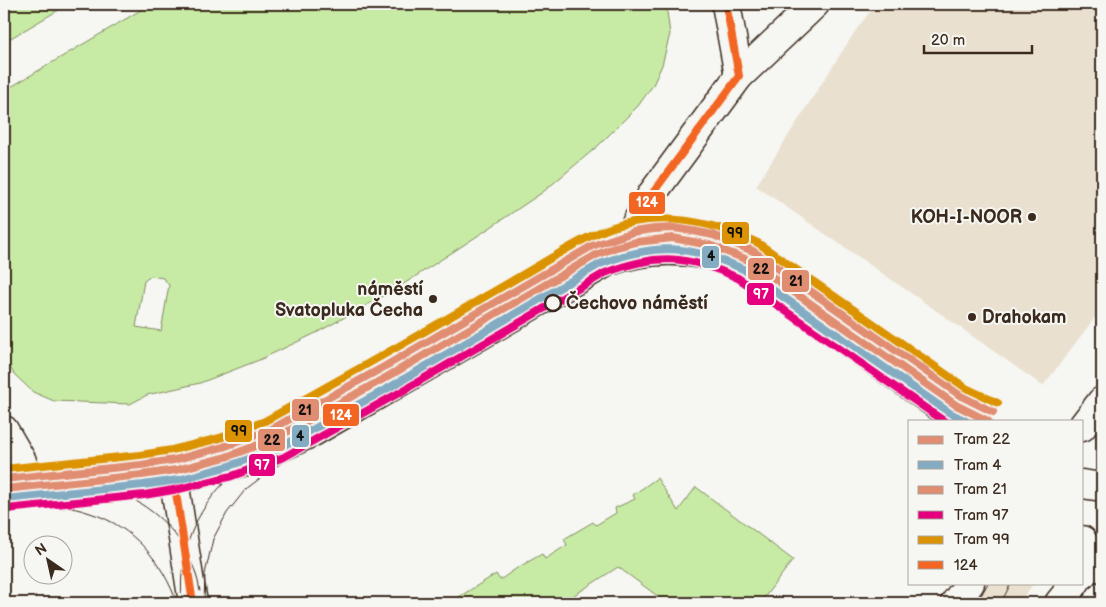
<svg xmlns="http://www.w3.org/2000/svg" width="1106" height="607" viewBox="0 0 1106 607" font-family="'Balsamiq Sans',sans-serif">
<style>
.built{fill:#eae0d0}
.green{fill:#c7eba4;stroke:#818a61;fill-rule:evenodd}
.lines{fill:none;stroke-linecap:round;stroke-linejoin:round}
.minor-casing{stroke:#3b2a1e;stroke-width:31}
.tertiary-casing{stroke:#3b2a1e;stroke-width:31}
.secondary-casing{stroke:#3b2a1e;stroke-width:31}
.minor{stroke:#f6f6f2;stroke-width:28}
.tertiary{stroke:#f6f6f2;stroke-width:28}
.secondary{stroke:#f6f6f2;stroke-width:28}
.tram{stroke:#3b2a1e;stroke-width:1}
.bus-1-casing{stroke:#f6f6f2;stroke-width:11}
.bus-1{stroke:#f26522;stroke-width:8}
.tram-1-casing{stroke:#f6f6f2;stroke-width:11}
.tram-2-casing{stroke:#f6f6f2;stroke-width:11}
.tram-3-casing{stroke:#f6f6f2;stroke-width:11}
.tram-4-casing{stroke:#f6f6f2;stroke-width:11}
.tram-5-casing{stroke:#f6f6f2;stroke-width:11}
.tram-1{stroke:#e18d72;stroke-width:8}
.tram-2{stroke:#83abc2;stroke-width:8}
.tram-3{stroke:#e18d72;stroke-width:8}
.tram-4{stroke:#e5007d;stroke-width:8}
.tram-5{stroke:#db9304;stroke-width:8}
.poi-dot{fill:#3b2a1e;stroke:#f6f6f2;stroke-width:2}
.stop-dot{fill:#f6f6f2;stroke:#3b2a1e;stroke-width:2.5}
.labels{text-anchor:middle;stroke-width:4;stroke-linejoin:round;paint-order:stroke}
.poi-label{font-size:18px;font-weight:bold;fill:#3b2a1e;stroke:#f6f6f2;text-anchor:end}
.stop-label{font-size:18px;font-weight:bold;fill:#3b2a1e;stroke:#f6f6f2;text-anchor:start}
.line-badge{stroke:#f6f6f2;stroke-width:2}
.badge-label{font-size:14px;text-anchor:middle;font-weight:bold;fill:#fff}
.pale-badge-label{font-size:14px;text-anchor:middle;font-weight:bold;fill:#111}
</style>
<rect width="100%" height="100%" fill="#f6f6f2"/>
<filter id="ink" filterUnits="userSpaceOnUse"><feTurbulence type="fractalNoise" baseFrequency=".02" numOctaves="2"/><feDisplacementMap in="SourceGraphic" scale="10" xChannelSelector="R" yChannelSelector="G"/><feConvolveMatrix kernelMatrix="1 2 1 2 8 2 1 2 1" color-interpolation-filters="sRGB"/></filter>
<g filter="url(#ink)">
<g class="built">
<polygon points="876,4 1102,4 1102,308 1043,386 941,314 756,186 856,30"/>
<polygon points="986,583 1034,583 1019,603 971,603"/>
</g>
<g class="green">
<polygon points="4,4 69,4 4,42"/>
<path d="M151,4H666L670,34L662,65L653,85L638,106L599,145L543,192L482,233L396,289L316,333L259,360L200,383L147,395L130,404L54,401L33,392L14,374L4,358V91ZM151,276L163,278L169,285L161,331L136,327L144,281Z"/>
<polygon points="657,478 678,511 696,487 793,560 760,603 667,603 618,567 562,603 449,603 496,574 500,580 517,568 542,554 545,559 567,545 564,539 593,522 596,525 616,513 615,508 635,499 633,495"/>
</g>
<g class="lines">
<defs>
<g id="minor">
<polyline points="726,4 739,76"/>
<polyline points="625,255 625,244 652,194 739,76 815,4"/>
<polyline points="4,430 22,461 30,495"/>
<polyline points="174,480 193,603"/>
<path d="M4,497L61,493L174,480L247,461L279,448L313,432L607,262C654,245 698,247 743,267L960,421"/>
</g>
<g id="tertiary">
<polyline points="1082,484 1102,487"/>
<polyline points="1082,540 1094,560 1102,568"/>
</g>
<g id="secondary">
<polyline points="1082,427 1102,401"/>
<polyline points="1082,575 1102,549"/>
<polyline points="955,603 970,583"/>
<polyline points="1059,603 1075,583"/>
</g>
</defs>
<use href="#minor" class="minor-casing"/>
<use href="#tertiary" class="tertiary-casing"/>
<use href="#secondary" class="secondary-casing"/>
<use href="#minor" class="minor"/>
<use href="#tertiary" class="tertiary"/>
<use href="#secondary" class="secondary"/>
<g class="tram">
<polyline points="915,405 939,421"/>
<polyline points="956,405 977,421"/>
<path d="M46,484C60,483 75,482 88,484C144,493 191,535 200,591"/>
<path d="M30,503C50,505 71,506 90,513C133,526 163,562 177,603"/>
<path d="M182,603C171,474 297,431 387,377"/>
<polyline points="204,603 205,574 213,539 227,513 246,489 271,470 304,448 382,403"/>
<polyline points="977,603 988,583"/>
<polyline points="1001,603 1011,583"/>
</g>
<defs>
<polyline id="bus-1" points="193,603 174,480 222,468 279,448 340,416 591,270 625,255 625,244 652,194 739,76 726,4"/>
</defs>
<use href="#bus-1" class="bus-1-casing"/>
<use href="#bus-1" class="bus-1"/>
<defs>
<polyline id="tram-1" points="4,489 142,475 176,470 226,457 274,439 387,377 596,255 616,247 636,242 673,238 709,245 748,260 956,405 988,421"/>
<path id="tram-2" d="M5,499L143,485L178,480L229,466L279,448L392,386L600,264C656,242 689,245 743,269L950,413L966,421"/>
<polyline id="tram-3" points="4,479 141,465 174,460 223,447 270,430 382,368 592,246 633,232 654,229 674,228 693,231 713,235 753,251 961,396 993,412"/>
<path id="tram-4" d="M6,509L144,495L179,489L232,476L284,457L397,394L605,273C657,253 687,255 738,278L944,421"/>
<path id="tram-5" d="M4,469L140,455L172,450L220,438L265,421C339,380 413,339 486,296C507,284 529,271 551,258C577,243 603,227 633,222C677,214 718,224 758,243L966,388L998,403"/>
</defs>
<use href="#tram-1" class="tram-1-casing"/>
<use href="#tram-2" class="tram-2-casing"/>
<use href="#tram-3" class="tram-3-casing"/>
<use href="#tram-4" class="tram-4-casing"/>
<use href="#tram-5" class="tram-5-casing"/>
<use href="#tram-1" class="tram-1"/>
<use href="#tram-2" class="tram-2"/>
<use href="#tram-3" class="tram-3"/>
<use href="#tram-4" class="tram-4"/>
<use href="#tram-5" class="tram-5"/>
</g>
</g>
<g class="poi-dot">
<circle cx="1032" cy="217" r="5"/>
<circle cx="433" cy="299" r="5"/>
<circle cx="972" cy="317" r="5"/>
</g>
<circle class="stop-dot" cx="553" cy="303" r="8"/>
<g class="labels">
<g class="poi-label">
<text x="1022" y="223">KOH-I-NOOR</text>
<text x="423" y="295">náměstí<tspan x="423" dy="21">Svatopluka Čecha</tspan></text>
<text x="982" y="323" text-anchor="start">Drahokam</text>
</g>
<g class="stop-label">
<text x="566" y="309">Čechovo náměstí</text>
</g>
</g>
<g class="line-badge">
<rect x="628" y="191" width="38" height="24" rx="5" fill="#f26522"/>
<rect x="721" y="221" width="29" height="24" rx="5" fill="#db9304"/>
<rect x="701" y="245" width="19" height="24" rx="5" fill="#83abc2"/>
<rect x="747" y="257" width="28" height="24" rx="5" fill="#e18d72"/>
<rect x="781" y="269" width="29" height="24" rx="5" fill="#e18d72"/>
<rect x="746" y="282" width="29" height="24" rx="5" fill="#e5007d"/>
<rect x="291" y="398" width="29" height="24" rx="5" fill="#e18d72"/>
<rect x="322" y="403" width="38" height="24" rx="5" fill="#f26522"/>
<rect x="224" y="419" width="29" height="24" rx="5" fill="#db9304"/>
<rect x="291" y="424" width="19" height="24" rx="5" fill="#83abc2"/>
<rect x="257" y="428" width="29" height="24" rx="5" fill="#e18d72"/>
<rect x="248" y="453" width="28" height="24" rx="5" fill="#e5007d"/>
</g>
<g class="badge-label">
<text x="647" y="207">124</text>
<text x="761" y="299">97</text>
<text x="341" y="420">124</text>
<text x="262" y="470">97</text>
</g>
<g class="pale-badge-label">
<text x="735" y="238">99</text>
<text x="711" y="261">4</text>
<text x="761" y="274">22</text>
<text x="796" y="286">21</text>
<text x="305" y="415">21</text>
<text x="239" y="436">99</text>
<text x="300" y="441">4</text>
<text x="272" y="445">22</text>
</g>
<rect width="1106" height="607" fill="none" stroke="#f6f6f2" stroke-width="20"/>
<rect x="10" y="10" width="1086" height="587" fill="none" stroke="#3b2a1e" stroke-width="2" filter="url(#ink)"/>
<rect x="908" y="420" width="175" height="165" fill="#f6f6f2" stroke="#aba49d"/>
<rect x="918" y="436" width="25" height="8" fill="#e18d72" stroke="#aba49d"/>
<text x="954" y="444" font-size="15" fill="#3b2a1e">Tram 22</text>
<rect x="918" y="461" width="25" height="8" fill="#83abc2" stroke="#aba49d"/>
<text x="954" y="470" font-size="15" fill="#3b2a1e">Tram 4</text>
<rect x="918" y="486" width="25" height="8" fill="#e18d72" stroke="#aba49d"/>
<text x="954" y="494" font-size="15" fill="#3b2a1e">Tram 21</text>
<rect x="918" y="511" width="25" height="8" fill="#e5007d" stroke="#aba49d"/>
<text x="954" y="520" font-size="15" fill="#3b2a1e">Tram 97</text>
<rect x="918" y="536" width="25" height="8" fill="#db9304" stroke="#aba49d"/>
<text x="954" y="544" font-size="15" fill="#3b2a1e">Tram 99</text>
<rect x="918" y="561" width="25" height="8" fill="#f26522" stroke="#aba49d"/>
<text x="954" y="570" font-size="15" fill="#3b2a1e">124</text>
<g transform="translate(48 560) rotate(326)"><circle r="24" fill="#f6f6f2" stroke="#aba49d"/>
<path d="M0-4L9 19L0 12L-9 19Z" fill="#3b2a1e"/>
<text y="-8" font-size="14" font-weight="bold" text-anchor="middle" fill="#3b2a1e">N</text>
</g>
<path d="M924 45v8h108v-8" fill="none" stroke="#3b2a1e" stroke-width="2.5"/>
<text x="931" y="45" font-size="15" fill="#3b2a1e" stroke="#f6f6f2" stroke-width="4" paint-order="stroke">20 m</text>
</svg>
